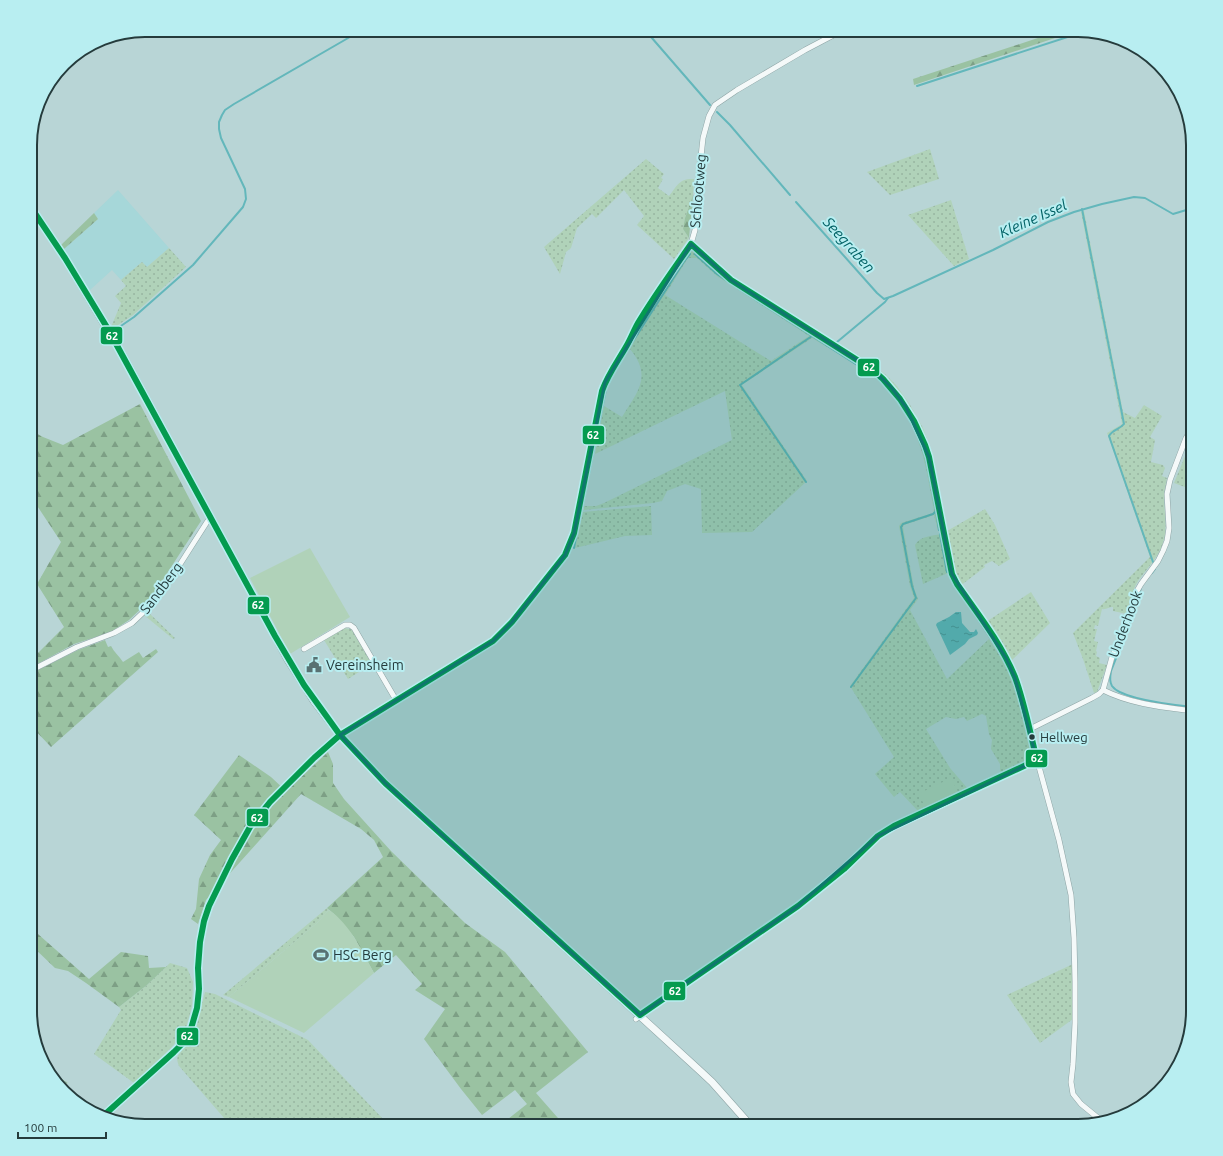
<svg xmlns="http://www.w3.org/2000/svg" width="1223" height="1156" viewBox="0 0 1223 1156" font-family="Ubuntu,sans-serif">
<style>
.built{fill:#a6d7d9}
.grass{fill:url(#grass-dots);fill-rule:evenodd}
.forest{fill:url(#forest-firs)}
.pitch{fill:#b0d2b9}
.water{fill:url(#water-ripples)}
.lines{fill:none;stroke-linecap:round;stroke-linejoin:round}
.stream{stroke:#63b7bb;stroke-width:2}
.street-casing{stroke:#8ea4a5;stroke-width:6}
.secondary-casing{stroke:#8ea4a5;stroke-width:8}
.street{stroke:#f4f9f9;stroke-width:5}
.secondary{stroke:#f4f9f9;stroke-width:7}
.bus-1-casing{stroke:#b8eef1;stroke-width:9}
.bus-1{stroke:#049b4f;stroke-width:6}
.marked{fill:#0f766e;fill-opacity:0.2;stroke:#0f766e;stroke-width:3;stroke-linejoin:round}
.bus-dot{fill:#253b3c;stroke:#b8eef1;stroke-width:1.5}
.labels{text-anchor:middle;stroke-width:4;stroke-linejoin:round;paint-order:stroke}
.bus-label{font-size:13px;fill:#253b3c;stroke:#b8eef1;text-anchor:start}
.street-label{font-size:14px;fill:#253b3c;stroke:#b8eef1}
.poi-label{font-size:14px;fill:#253b3c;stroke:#b8eef1;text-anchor:start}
.water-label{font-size:15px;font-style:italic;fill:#006064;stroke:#b8eef1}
.rim{fill:none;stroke:#253b3c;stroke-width:2}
.line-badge{stroke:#b8eef1;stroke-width:1.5}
.badge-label{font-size:11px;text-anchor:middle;font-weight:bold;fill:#fff}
</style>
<defs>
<pattern id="grass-dots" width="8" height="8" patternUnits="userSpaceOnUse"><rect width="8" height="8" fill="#b0d2b9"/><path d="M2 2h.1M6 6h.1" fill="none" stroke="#97b5a0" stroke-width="1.8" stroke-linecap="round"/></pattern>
<pattern id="forest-firs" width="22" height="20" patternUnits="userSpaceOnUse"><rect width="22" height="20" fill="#9ac2a2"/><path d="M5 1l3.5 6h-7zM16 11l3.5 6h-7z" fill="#7d9f85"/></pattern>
<pattern id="water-ripples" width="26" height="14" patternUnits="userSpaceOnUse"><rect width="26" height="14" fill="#63b7bb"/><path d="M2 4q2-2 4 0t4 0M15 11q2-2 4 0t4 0" fill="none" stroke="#519699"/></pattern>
</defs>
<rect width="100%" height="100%" fill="#b8d5d6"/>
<polygon class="built" points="118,190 169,248 147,267 142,262 121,280 112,270 90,290 64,249 98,219 94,213"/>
<g class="grass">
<polygon points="930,149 939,179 890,195 867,172"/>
<path d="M646,159L664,174L661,178L663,179L658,188L669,196C677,186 679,178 694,179L693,195L685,218L683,229L689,238L674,259L637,225L644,216L624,190L596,218L592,214L577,228L571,248L566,252L560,274L544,247Z"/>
<polygon points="951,200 969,259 954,266 908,215"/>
<path d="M1084,211L1123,412L1135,418L1144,405L1162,416L1150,437L1155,440L1151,462L1163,465L1165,468L1162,476L1167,478C1166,485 1164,490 1164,497C1164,512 1168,528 1163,543C1158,558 1147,568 1138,581C1132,591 1130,603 1127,614L1113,611V607C1109,607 1106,610 1102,609L1098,626L1095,625L1094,629H1097L1094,641L1098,642L1096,651L1097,652L1096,656L1100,658L1099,663L1107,665L1097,692L1094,693L1083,659L1073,633L1150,557L1107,433L1122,424L1081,212Z"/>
<polygon points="169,248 186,267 133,315 112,329 111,327 121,303 115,296 126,286 121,280 142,262 147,267"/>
<path d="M693,251L698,253L719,274L738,287L873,373L889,387L912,420L927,456L941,530H938L934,515L904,525L903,527L914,588L918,599L910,610L947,679L989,639C995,649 1002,658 1007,668C1020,696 1025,728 1033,757L1029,761L1004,774L1000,771V764L991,749L992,740L989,734L986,716L982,714L967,721L964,717L956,719L946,717L926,729L950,768L969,790L919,812L900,792L894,797L875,774L894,757L850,686L914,598L910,586L899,526L901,523L933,513L934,510C930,492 928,474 923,456C916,430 900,398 879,381C859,365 834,351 812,338L742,385L807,481L752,532L702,533L701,489L685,484L667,491L662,501L653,503L584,510V506H596L604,503L732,440L725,391L595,454L604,406L622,417C637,392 653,377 630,349L620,364L618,363L685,257L689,252ZM688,258H697L717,276L809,336L771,361L665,295Z"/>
<polygon points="814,328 871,363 885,374 896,385 909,403 923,428 933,455 947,531 985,509 995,525 1010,559 999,566 992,561 984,565 985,567 964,583 961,585 959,583 954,574 934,474 916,419 909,407 893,386 884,377 870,366 814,330"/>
<polygon points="1193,437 1193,490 1174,483"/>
<polygon points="651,506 652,535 625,536 575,548 583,512"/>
<path d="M941,534L943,535L956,587L955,588L949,577L948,573L923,584L915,545C920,536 932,536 941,534Z"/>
<polygon points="1031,592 1050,623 1011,661 986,622"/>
<polygon points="148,612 175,638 173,639 144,615"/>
<polygon points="344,628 351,629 353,631 373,663 348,679 324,640"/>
<polygon points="327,908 329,910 317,923 229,997 223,995"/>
<polygon points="170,963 187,968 193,982 192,1006 186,1028 172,1047 134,1083 94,1054 121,1010 119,1007 147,985"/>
<polygon points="1073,964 1073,1019 1040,1043 1007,995"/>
<path d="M205,992L215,994L308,1040L382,1118L374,1126H231L179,1066C177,1061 176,1057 180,1053L196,1027Z"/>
<polygon points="49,1070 68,1083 61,1089"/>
</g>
<g class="forest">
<polygon points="1062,30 1079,30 914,85 913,79"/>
<polygon points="693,195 689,238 683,229 685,218"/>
<polygon points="94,213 98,219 64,249 61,245"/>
<polygon points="140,404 201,521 149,601 129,620 111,632 74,644 30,668 30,661 64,627 37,584 61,542 30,495 30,430 43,437 63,445"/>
<path d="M105,640L108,647L111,646C114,652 119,656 123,662L139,652L143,658L156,649L158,652L51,747L30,725V706L33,702L30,698V674L78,650Z"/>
<polygon points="328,752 333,764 333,783 344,799 391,851 465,923 505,952 588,1052 536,1093 565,1126 499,1126 527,1104 515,1090 482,1115 461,1089 424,1039 445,1009 415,990 422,984 396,955 374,973 354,937 334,914 327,908 383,857 374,840 361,829 301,794 206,900 198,924 191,919 196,909 199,879 210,855 221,840 194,815 239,755 271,777 286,791"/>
<polygon points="30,927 89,979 121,952 148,956 149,968 166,967 147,985 119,1007 86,983 68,971 55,968 30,944"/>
</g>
<g class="pitch">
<polygon points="310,548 350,617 290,654 250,578"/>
<polygon points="951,778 959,794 927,809 918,794"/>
<path d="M329,910C350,924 362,951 374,973L304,1033L229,997L317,923Z"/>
</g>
<polygon class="water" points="956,612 961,612 962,623 970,632 974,632 976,629 978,633 977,635 969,639 965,644 950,655 936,625 937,623 949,617"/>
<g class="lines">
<g class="stream">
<polyline points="645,30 710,105"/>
<polyline points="917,86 1086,31"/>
<polyline points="717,112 730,125 790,195"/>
<polyline points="796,202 877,293 884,299 893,296 993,250 1048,222 1074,212 1102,204 1134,197 1145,198 1173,214 1193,208"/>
<path d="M1082,209L1124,424C1120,429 1112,430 1109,436L1153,562"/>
<path d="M695,254L717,274L742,291L879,379C901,400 916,427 925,456C930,474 932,493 936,511L933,514L903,524L901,527L912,586L916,598L851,687"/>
<polyline points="115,330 134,317 193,265 243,207 246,199 245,189 221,138 219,129 219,122 222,115 225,110 234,104 362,30"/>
<polyline points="837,342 885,302 888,298"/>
<polyline points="619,363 685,260 690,254"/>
<polyline points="806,482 740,385 812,336"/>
<polyline points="582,508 606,389"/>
<polyline points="936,511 939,530"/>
<polyline points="940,534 947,572"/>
<polyline points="574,548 581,512"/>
<polyline points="1152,573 1155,569"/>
<path d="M1141,588L1130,623L1111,671C1110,676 1109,681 1112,686C1122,700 1176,705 1193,707"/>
</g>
<defs>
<g id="street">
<path d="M691,244L731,280L873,370C901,393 918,424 929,457L952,574L957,584L1006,658L1015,678L1030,729L1032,741L1059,840L1071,895L1074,938L1075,982V1023L1073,1064L1071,1082L1073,1094L1081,1104L1103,1122"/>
<polyline points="304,649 345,625 350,625 354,628 396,700"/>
<polyline points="30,671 77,647 114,633 132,623 151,605 177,569 207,522 211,517"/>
<path d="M1103,690C1131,704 1162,707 1193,711"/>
<polyline points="1030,729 1092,698 1099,694 1103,690 1112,657 1127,621 1137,591 1141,584 1158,561 1163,551 1167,541 1169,528 1167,494 1170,480 1186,438 1193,427"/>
<polyline points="636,1019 798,906 844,869 878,836 894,826 1037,760"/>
<path d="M102,1117L174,1052L183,1043L190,1032L197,1008L199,989L198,968L200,942L204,921L209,906L232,859L250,827L270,802L314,758L340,735L493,641L512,622L565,555L569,546L574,533L602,391C608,373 617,361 627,345C629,341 630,337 632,334C649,303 671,274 691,244L695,230L696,203L703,138L709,116L715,105L737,90L805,50L843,30"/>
</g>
<polyline id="secondary" points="30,206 65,258 122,354 288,660 314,701 340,735 385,783 698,1069 712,1082 751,1126"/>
</defs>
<use href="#street" class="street-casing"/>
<use href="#secondary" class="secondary-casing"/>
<use href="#street" class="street"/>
<use href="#secondary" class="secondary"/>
<defs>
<g id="bus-1">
<polyline points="30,206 65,258 108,329 275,636 304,685 340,735"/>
<path d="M691,244L731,280L873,370L883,379L900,399L914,421L925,445L929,457L952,574L957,584C978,614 1001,643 1015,677C1025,704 1030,733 1037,760L894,826L878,836L844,869L798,906L640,1015L385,783L340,735L493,641L512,622L565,555L574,533L602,391C608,374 618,361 627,345C631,338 634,330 638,323C654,296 673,270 691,244Z"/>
<polyline points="102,1117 174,1052 183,1043 190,1032 197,1008 199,989 198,968 200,942 204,921 209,906 232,859 250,827 270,802 314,758 340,735"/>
</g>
</defs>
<use href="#bus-1" class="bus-1-casing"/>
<use href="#bus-1" class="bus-1"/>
</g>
<path class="marked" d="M691,244L731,280L873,370L891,387L906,407L929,457L952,574L1006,658L1015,678L1037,760L878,836L798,906L640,1015L385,783L340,735L493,641L512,622L565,555L574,533L605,382Z"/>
<defs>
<symbol id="civic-bare" viewBox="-9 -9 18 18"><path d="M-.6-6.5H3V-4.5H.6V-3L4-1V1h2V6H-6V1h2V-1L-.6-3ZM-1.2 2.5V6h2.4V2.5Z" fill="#587172" stroke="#b8eef1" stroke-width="2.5" paint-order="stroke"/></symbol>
<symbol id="stadium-bare" viewBox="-9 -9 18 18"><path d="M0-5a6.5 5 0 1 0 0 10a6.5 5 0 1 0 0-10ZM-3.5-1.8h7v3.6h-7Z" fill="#587172" stroke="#b8eef1" stroke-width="2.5" paint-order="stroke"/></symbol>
</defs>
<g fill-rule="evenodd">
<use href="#civic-bare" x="303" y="654" width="22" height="22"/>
<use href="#stadium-bare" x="310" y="944" width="22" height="22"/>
</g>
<circle class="bus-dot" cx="1032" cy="737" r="3.5"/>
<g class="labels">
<g class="bus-label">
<text x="1040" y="742">Hellweg</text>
</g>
<g class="street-label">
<text transform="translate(698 191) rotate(-85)" y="5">Schlootweg</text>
<text transform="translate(161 588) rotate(-53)" y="5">Sandberg</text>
<text transform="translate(1125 624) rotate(-69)" y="5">Underhook</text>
</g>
<g class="poi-label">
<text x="326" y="670">Vereinsheim</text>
<text x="333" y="960">HSC Berg</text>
</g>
<g class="water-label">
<text transform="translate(1033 219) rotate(-24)" y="5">Kleine Issel</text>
<text transform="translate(849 245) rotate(48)" y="5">Seegraben</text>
</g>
</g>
<path d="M0 0H1223V1156H0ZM145 37H1078A108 108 0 0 1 1186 145V1011A108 108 0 0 1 1078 1119H145A108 108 0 0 1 37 1011V145A108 108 0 0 1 145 37Z" fill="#b8eef1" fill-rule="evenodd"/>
<path class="rim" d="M145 37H1078A108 108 0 0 1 1186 145V1011A108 108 0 0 1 1078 1119H145A108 108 0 0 1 37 1011V145A108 108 0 0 1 145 37Z"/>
<g class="line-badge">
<rect x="100" y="326" width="23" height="19" rx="4" fill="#049b4f"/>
<rect x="857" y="358" width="23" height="19" rx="4" fill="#049b4f"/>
<rect x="582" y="425" width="23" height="20" rx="4" fill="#049b4f"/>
<rect x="247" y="596" width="23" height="19" rx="4" fill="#049b4f"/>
<rect x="1025" y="749" width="23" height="19" rx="4" fill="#049b4f"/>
<rect x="246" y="808" width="23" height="19" rx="4" fill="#049b4f"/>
<rect x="663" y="981" width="23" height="20" rx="4" fill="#049b4f"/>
<rect x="176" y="1027" width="23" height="19" rx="4" fill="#049b4f"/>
</g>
<g class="badge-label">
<text x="112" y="340">62</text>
<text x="869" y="371">62</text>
<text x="593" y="439">62</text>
<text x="258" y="609">62</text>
<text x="1037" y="762">62</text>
<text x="257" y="822">62</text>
<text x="675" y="995">62</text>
<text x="187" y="1040">62</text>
</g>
<path d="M18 1132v6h88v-6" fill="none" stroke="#253b3c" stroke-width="2"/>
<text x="24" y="1132" font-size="12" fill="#253b3c" stroke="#b8eef1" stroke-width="3" paint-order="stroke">100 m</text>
</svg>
